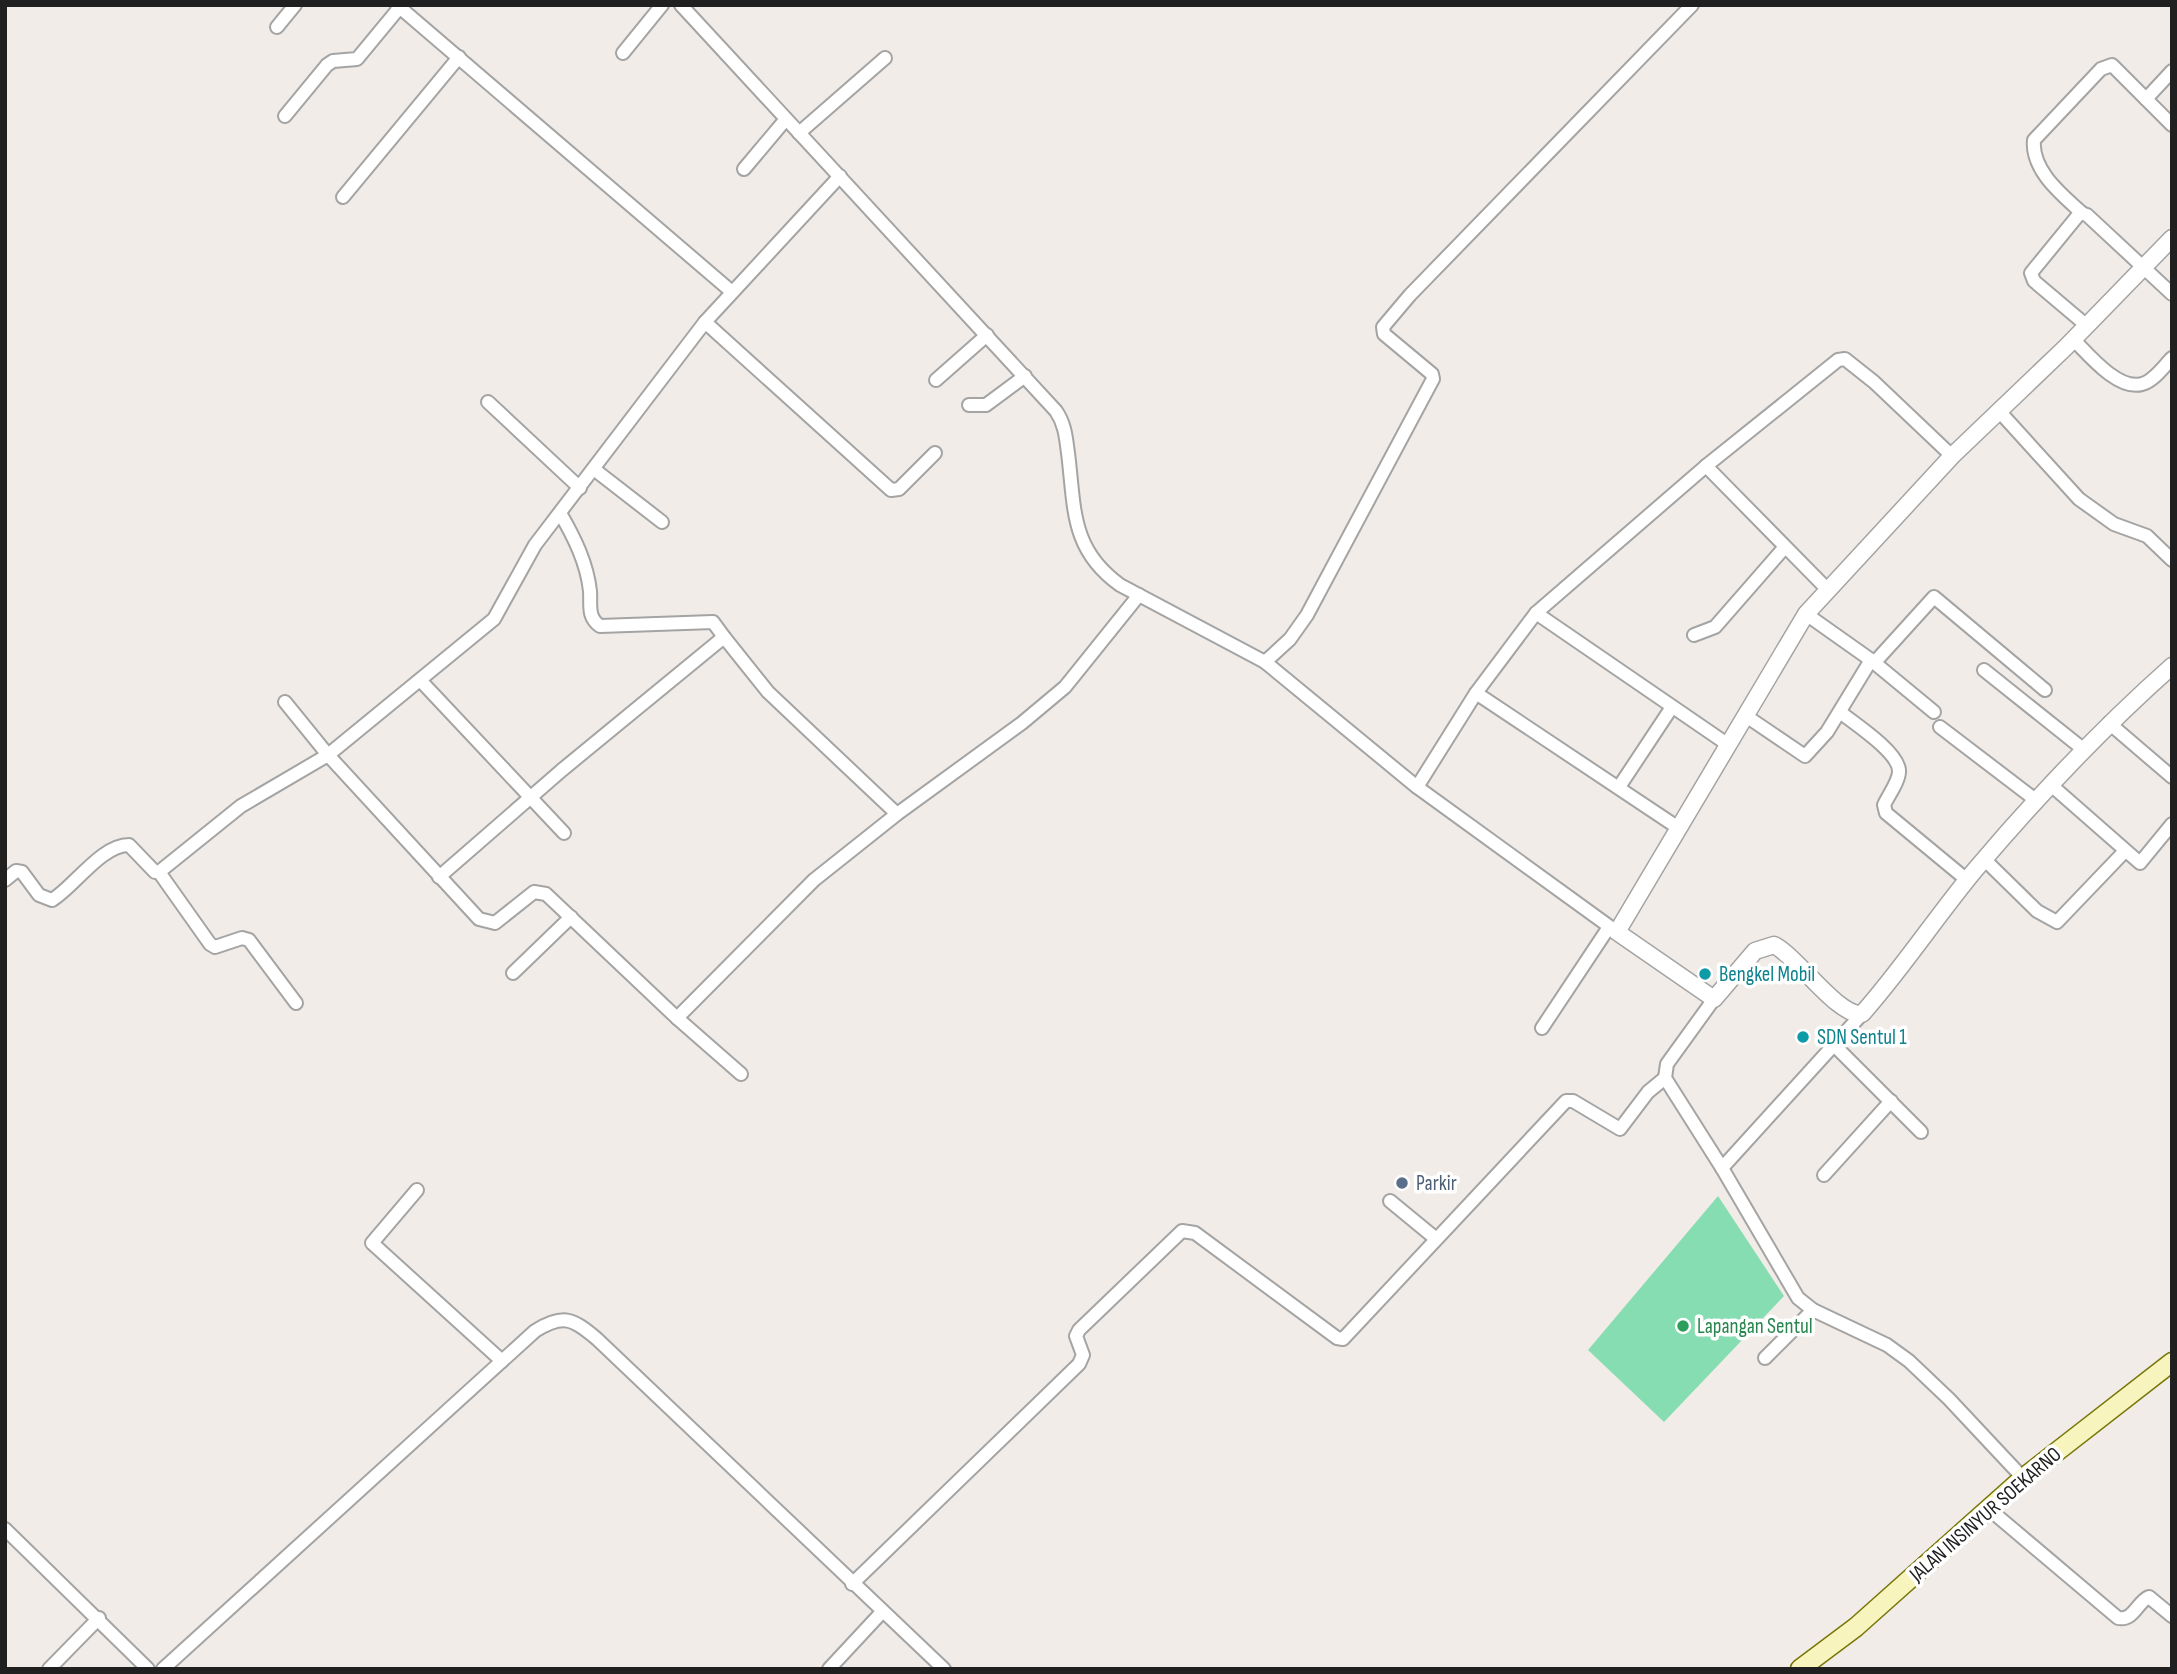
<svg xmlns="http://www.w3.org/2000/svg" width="2177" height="1674" viewBox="0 0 2177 1674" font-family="'Sofia Sans Condensed',sans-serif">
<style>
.pitch{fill:#87ddb2}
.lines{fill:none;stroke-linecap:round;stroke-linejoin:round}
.minor-casing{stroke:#a4a4a4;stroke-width:16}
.tertiary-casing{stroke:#a4a4a4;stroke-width:19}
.secondary-casing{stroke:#777607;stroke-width:21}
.minor{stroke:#fff;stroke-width:12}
.tertiary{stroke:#fff;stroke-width:16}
.secondary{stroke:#f8f4bd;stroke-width:18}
.culture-dot{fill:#0f9aa8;stroke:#fff;stroke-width:2.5}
.service-dot{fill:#5c6f8a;stroke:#fff;stroke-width:2.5}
.leisure-dot{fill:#2e9e5b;stroke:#fff;stroke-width:2.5}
.labels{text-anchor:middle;stroke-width:7;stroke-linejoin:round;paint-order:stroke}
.culture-label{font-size:21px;fill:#0d838f;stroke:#fff;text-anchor:start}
.service-label{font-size:21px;fill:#4e5e75;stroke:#fff;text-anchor:start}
.leisure-label{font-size:21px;fill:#27864d;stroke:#fff;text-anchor:start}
.street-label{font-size:21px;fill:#202020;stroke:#fff}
</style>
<rect width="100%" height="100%" fill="#f1ece7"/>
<polygon class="pitch" points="1718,1196 1784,1296 1664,1422 1588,1350"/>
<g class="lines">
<defs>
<g id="minor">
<polyline points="397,5 732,292"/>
<path d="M681,5L1056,411C1065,424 1066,438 1068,453C1075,508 1070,549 1120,585L1265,662L1417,787L1617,932"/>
<polyline points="277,27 295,5"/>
<polyline points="623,53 662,5"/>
<polyline points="2146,99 2172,71"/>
<polyline points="285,116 327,65 333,61 357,59 400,7"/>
<polyline points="799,133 885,58"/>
<polyline points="744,169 786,119"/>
<polyline points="343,197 459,57"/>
<path d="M2082,213C2061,194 2031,170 2034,140L2101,69L2112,65L2172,125"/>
<polyline points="705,322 891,490 899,489 935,453"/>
<polyline points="2086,325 2034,281 2031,273 2080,213 2087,215 2172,294"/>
<path d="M2073,339C2088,354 2118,391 2142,384C2154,381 2164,366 2172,358"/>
<polyline points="936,380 987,335"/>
<polyline points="488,402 580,488"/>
<polyline points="969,405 986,405 1025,376"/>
<polyline points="1999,411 2079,499 2114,524 2147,536 2172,560"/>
<polyline points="1706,466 1827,589"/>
<polyline points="595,470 662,522"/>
<path d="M560,513C574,537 587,563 590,591C591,605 587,617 600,626L713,622L724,637"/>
<polyline points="1536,613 1727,744"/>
<polyline points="1806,614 1871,660 1934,712"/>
<polyline points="1694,635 1715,627 1784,548"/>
<polyline points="1265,662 1290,639 1307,615 1433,379 1432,374 1384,334 1383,327 1410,295 1692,5"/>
<polyline points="1875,662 1934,597 2045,690"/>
<polyline points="1984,670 2083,749"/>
<polyline points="420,680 564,833"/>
<polyline points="1476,693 1677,827"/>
<polyline points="285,702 328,755 494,619 535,545 705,322 840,176"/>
<path d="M1840,712C1855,724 1897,751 1899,770C1900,780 1888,796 1884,805L1886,813L1967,880"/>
<polyline points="1746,716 1805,756 1827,732 1871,660"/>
<polyline points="2109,723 2172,777"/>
<polyline points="1940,727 2037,801"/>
<polyline points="2051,785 2140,863 2172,824"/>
<polyline points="1417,787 1476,693 1536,613 1706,466 1838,360 1845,359 1874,382 1952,456"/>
<polyline points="1619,787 1672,707"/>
<polyline points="1985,860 2037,911 2057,922 2125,851"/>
<polyline points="159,872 241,806 328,755 479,919 495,923 534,892 546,894 677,1018 741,1074"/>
<polyline points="439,877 562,770 724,637 768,692 897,814"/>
<path d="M5,880L16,871L22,872L39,895L52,900C74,887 101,845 129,845L155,872H159L210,944L215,947L242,938L249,940L296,1003"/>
<polyline points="513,973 571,917"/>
<polyline points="1714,999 1667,1064 1665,1078 1722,1168 1798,1298 1813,1310 1887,1345 1909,1361 1949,1399 2023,1478"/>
<polyline points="677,1018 814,880 897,814 1022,723 1065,687 1139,595"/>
<polyline points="1542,1028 1609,927"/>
<polyline points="1834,1045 1921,1132"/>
<polyline points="1722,1168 1862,1014"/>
<polyline points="1824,1175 1891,1101"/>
<polyline points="417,1190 372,1243 502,1361"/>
<polyline points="1390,1201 1435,1238"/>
<polyline points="1765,1358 1813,1310"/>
<path d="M1989,1509L2118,1618C2134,1621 2137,1602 2149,1597L2172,1616"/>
<polyline points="5,1529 148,1669"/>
<polyline points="852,1584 1079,1364 1083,1355 1076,1336 1079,1330 1182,1231 1195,1233 1337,1338 1343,1339 1566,1101 1573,1101 1620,1129 1648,1092 1665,1078"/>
<polyline points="49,1669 99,1618"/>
<path d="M163,1669L535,1331C564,1313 573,1319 597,1339L944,1669"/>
<polyline points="829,1669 882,1612"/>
</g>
<path id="tertiary" d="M2172,238L2066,347L1952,456L1806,614L1617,932L1714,999L1755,951L1774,945C1798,957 1837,1016 1862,1014C1902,969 1936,917 1975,870C2036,798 2101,729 2172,666"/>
<polyline id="secondary" points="1800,1669 1856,1627 2023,1478 2172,1362"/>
</defs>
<use href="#minor" class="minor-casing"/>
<use href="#tertiary" class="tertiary-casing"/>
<use href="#secondary" class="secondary-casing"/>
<use href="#minor" class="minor"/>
<use href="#tertiary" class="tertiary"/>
<use href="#secondary" class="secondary"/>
</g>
<g class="culture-dot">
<circle cx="1705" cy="974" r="7"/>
<circle cx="1803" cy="1037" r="7"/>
</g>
<circle class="service-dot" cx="1402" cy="1183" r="7"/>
<circle class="leisure-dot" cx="1683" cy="1326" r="7"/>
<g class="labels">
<g class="culture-label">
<text x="1719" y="981">Bengkel Mobil</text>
<text x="1817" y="1044">SDN Sentul 1</text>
</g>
<g class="service-label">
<text x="1416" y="1190">Parkir</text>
</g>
<g class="leisure-label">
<text x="1697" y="1333">Lapangan Sentul</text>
</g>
<g class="street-label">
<text transform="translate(1985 1514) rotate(-41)" y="7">JALAN INSINYUR SOEKARNO</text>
</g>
</g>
<rect width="2177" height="1674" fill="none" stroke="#202020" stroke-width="14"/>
</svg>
